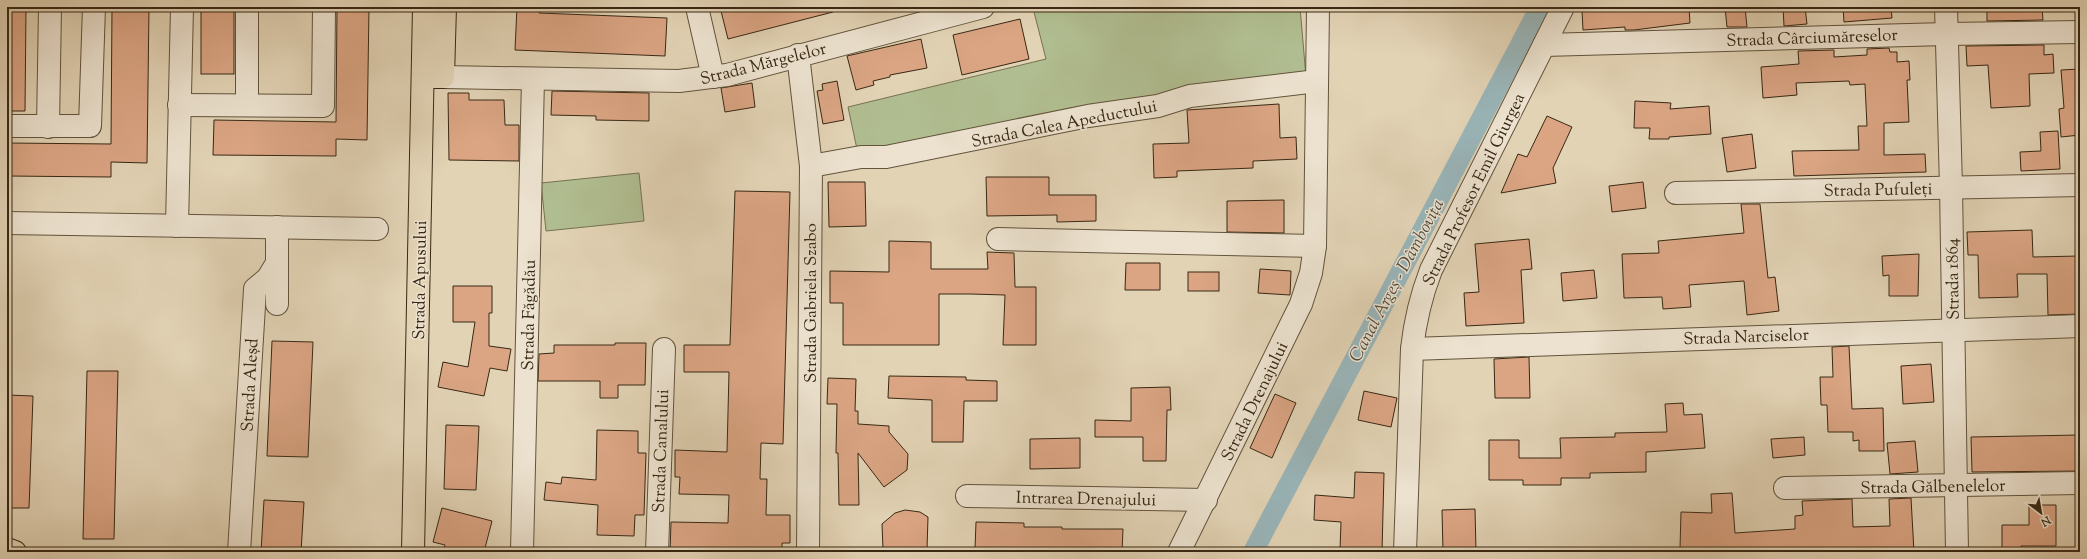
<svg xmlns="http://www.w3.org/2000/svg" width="2087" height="559" viewBox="0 0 2087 559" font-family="'Sorts Mill Goudy',serif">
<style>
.green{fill:#b0bd90;stroke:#747252}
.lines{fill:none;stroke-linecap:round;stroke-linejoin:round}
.canal{stroke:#99b5b9;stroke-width:20}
.building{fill:#dba584;stroke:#382814}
.minor-casing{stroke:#62533c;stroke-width:24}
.major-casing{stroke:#382814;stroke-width:24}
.minor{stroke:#ece2cf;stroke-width:22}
.major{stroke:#e2d3b5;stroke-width:22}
.labels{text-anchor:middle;stroke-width:3;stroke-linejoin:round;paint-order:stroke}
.street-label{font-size:17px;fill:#382814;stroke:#ece2cf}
.water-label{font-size:18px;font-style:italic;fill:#504b3d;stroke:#ece2cf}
</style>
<rect width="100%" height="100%" fill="#e2d3b5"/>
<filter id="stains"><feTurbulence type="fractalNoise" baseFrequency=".005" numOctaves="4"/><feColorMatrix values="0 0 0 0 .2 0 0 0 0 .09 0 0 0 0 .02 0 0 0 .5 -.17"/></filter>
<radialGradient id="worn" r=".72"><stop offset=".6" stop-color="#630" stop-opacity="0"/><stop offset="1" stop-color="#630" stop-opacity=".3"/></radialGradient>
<g class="green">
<polygon points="1035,7 1300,7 1306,77 1070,108 861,168 848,107 1046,59 1033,8"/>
<polygon points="639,173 644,221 546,231 541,183"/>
</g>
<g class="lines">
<polyline class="canal" points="1253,552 1540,7"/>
</g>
<g class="building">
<polygon points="7,7 26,7 25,111 7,111"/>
<polygon points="112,7 149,7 147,163 111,162 111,177 7,176 7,143 111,144"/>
<rect x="201" y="7" width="33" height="67"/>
<polygon points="337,7 369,7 367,140 336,139 336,156 213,155 214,120 336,122"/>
<polygon points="517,7 539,7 539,13 667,18 665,56 515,50"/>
<polygon points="720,7 832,7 833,12 728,39"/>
<polygon points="1632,7 1689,7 1690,23 1634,30 1625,30 1625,27 1583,30 1582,11"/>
<polygon points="1725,7 1745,7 1747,27 1727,27"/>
<polygon points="1783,7 1805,7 1807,24 1784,26"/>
<polygon points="1843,7 1891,7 1892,18 1844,22"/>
<polygon points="1987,7 2042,7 2043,20 1987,21"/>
<polygon points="1020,19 1029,59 962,75 953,35"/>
<polygon points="921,39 927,68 890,75 890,77 873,81 874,85 856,90 847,56"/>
<polygon points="2044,45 2044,55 2053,54 2054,73 2029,74 2030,106 1991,108 1988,65 1967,66 1966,46"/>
<polygon points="1889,48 1890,52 1897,52 1897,62 1909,61 1910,80 1907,80 1909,122 1884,123 1884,155 1925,154 1926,172 1794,176 1792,151 1859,150 1858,126 1867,126 1865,84 1850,85 1849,81 1796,83 1797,95 1763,98 1761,67 1799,64 1798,51 1834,50 1834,57 1867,55 1867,49"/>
<polygon points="2080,69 2080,135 2061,137 2059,109 2064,108 2061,70"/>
<polygon points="837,81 844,120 823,124 817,91 823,90 822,84"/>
<polygon points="752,83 755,107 725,112 721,88"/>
<polygon points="552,91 649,93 649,121 596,120 596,116 551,115"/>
<polygon points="448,93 469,93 469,100 504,100 505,125 519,125 519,161 449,160"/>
<polygon points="1635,101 1671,103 1670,109 1709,106 1711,134 1669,137 1669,139 1649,139 1650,128 1634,128"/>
<polygon points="1279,104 1280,138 1296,137 1297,159 1253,161 1253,168 1177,171 1177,177 1154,178 1153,144 1189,143 1187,110"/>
<polygon points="1547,116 1572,127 1553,168 1556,183 1501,193 1518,154 1527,157"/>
<polygon points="2058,131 2060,169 2021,171 2020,152 2041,151 2040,132"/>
<polygon points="1752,134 1756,168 1727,172 1722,138"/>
<polygon points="986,177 1049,177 1049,195 1096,195 1096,221 1057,222 1057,215 987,216"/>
<polygon points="828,182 865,182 866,226 829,227"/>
<polygon points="1643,182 1646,208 1612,212 1609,186"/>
<polygon points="735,191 790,192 783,444 761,443 760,479 767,479 766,515 790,515 790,543 782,543 782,552 670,552 671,522 728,523 729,495 679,494 680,477 675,477 675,450 727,452 729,372 684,372 684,345 730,345"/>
<polygon points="1284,200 1284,233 1227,232 1227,201"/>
<polygon points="1741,204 1760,204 1768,278 1775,277 1779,311 1747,315 1744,281 1689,285 1691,307 1663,309 1662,297 1624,298 1622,254 1659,253 1658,241 1744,233"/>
<polygon points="2032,230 2033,257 2080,256 2080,314 2048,315 2047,274 2017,274 2018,297 1979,298 1978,255 1968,255 1967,232"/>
<polygon points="1529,239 1532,269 1521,270 1524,323 1466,326 1464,293 1479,292 1475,244"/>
<polygon points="889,241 931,242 931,269 988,269 987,252 1014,253 1015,287 1036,287 1036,345 1003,345 1005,295 971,294 939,294 939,345 843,345 843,303 830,303 830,271 889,272"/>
<polygon points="1919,254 1918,296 1889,296 1889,275 1883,276 1882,256"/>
<polygon points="1126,263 1160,263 1160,290 1125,290"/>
<polygon points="1260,269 1291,271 1290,295 1258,293"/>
<polygon points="1594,270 1597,298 1563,301 1561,273"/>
<rect x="1188" y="272" width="31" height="19"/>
<polygon points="453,286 492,286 492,313 489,313 489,346 511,349 507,371 490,368 484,396 438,387 443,362 468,367 475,322 453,322"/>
<polygon points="272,341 313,342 308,457 267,456"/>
<polygon points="615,343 646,343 645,385 618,385 618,398 600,398 600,381 538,381 539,354 554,353 554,345 615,345"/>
<polygon points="1849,346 1852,409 1883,408 1884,451 1859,451 1859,440 1853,441 1853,432 1828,432 1827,405 1821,405 1820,377 1833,377 1832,347"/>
<polygon points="1529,357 1530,398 1495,398 1494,359"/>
<polygon points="1931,364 1934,402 1903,404 1901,366"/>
<polygon points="87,371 118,371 114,539 83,539"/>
<polygon points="889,376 966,377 966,380 997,381 997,401 964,401 963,442 932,442 932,400 888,398"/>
<polygon points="828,378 856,379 855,411 858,411 858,424 889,426 889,432 908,454 907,470 884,487 858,453 859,505 839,505 838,453 836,453 837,404 827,404"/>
<polygon points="1170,387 1171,410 1167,410 1166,461 1143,461 1143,437 1095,437 1095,420 1131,421 1131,388"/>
<polygon points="1364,391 1397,398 1391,427 1358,420"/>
<polygon points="1275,394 1296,403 1272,458 1250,448"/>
<polygon points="7,395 33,396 29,508 7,508"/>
<polygon points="1683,403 1684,415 1702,414 1705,448 1646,452 1646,472 1590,473 1590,478 1561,478 1561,485 1523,485 1523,480 1489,480 1489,440 1519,440 1519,458 1561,458 1560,438 1615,437 1615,433 1667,432 1665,404"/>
<polygon points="446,425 479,426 476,490 444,489"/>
<polygon points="597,430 638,431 638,453 646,453 644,515 635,515 634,536 597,535 598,505 544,500 546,482 561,484 562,477 596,480"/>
<polygon points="2080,435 2080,471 1972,472 1971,437"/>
<polygon points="1804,437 1805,455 1773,458 1771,439"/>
<polygon points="1080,438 1080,468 1030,469 1030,439"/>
<polygon points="1915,441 1918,472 1890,474 1887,443"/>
<polygon points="1355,472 1384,473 1382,552 1340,550 1341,522 1314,520 1315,495 1354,498"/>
<polygon points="1732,493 1735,533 1795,529 1795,516 1803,515 1802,501 1825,500 1852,499 1853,527 1890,526 1889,499 1911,498 1914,552 1800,552 1800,549 1715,552 1715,548 1680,548 1681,512 1712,513 1711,494"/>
<polygon points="264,500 304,502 301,552 261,552"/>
<polygon points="2029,505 2056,505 2056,546 2021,546 2021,551 2002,551 2002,525 2029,525"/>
<polygon points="442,508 492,521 484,552 443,552 445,545 433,542"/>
<polygon points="1475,509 1476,552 1443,552 1442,510"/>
<polygon points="905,510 920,512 928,517 927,549 883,549 882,524 895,513"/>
<polygon points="976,522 1024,523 1024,527 1062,527 1062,529 1123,529 1122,552 1041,552 975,549"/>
</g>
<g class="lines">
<defs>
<g id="minor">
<polyline points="247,7 247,105"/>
<polyline points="697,7 713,77"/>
<polyline points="1946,7 1951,187 1957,552"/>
<polyline points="1544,45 1946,34 2080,32"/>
<polyline points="798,55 811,166 808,552"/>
<polyline points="443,77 679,81 727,75 983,7"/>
<polyline points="179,105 323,106 324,7"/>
<polyline points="7,126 90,126 94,7"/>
<polyline points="48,127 50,7"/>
<polyline points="811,166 861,157 886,157 1088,116 1158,106 1190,96 1317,81"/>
<polyline points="1676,193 2080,185"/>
<polyline points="7,223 377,229"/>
<polyline points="177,226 182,7"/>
<polyline points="277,227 277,304"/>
<polyline points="998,239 1315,246"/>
<polyline points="1412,349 2080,326"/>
<polyline points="1785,488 2080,483"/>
<polyline points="967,496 1206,500"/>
<polyline points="239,552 255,289 268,278 277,263"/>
<polyline points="522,552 533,79"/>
<polyline points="657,552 664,349"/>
<polyline points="1179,552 1301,304 1311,273 1315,246 1318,7"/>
<path d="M1405,552L1412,349C1415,321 1421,296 1431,270L1563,7"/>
</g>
<g id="major">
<polyline points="424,77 443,77 445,7"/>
<polyline points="7,549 15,552"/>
<polyline points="413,552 424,7"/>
</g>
</defs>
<use href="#minor" class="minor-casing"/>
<use href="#major" class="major-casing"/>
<use href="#minor" class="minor"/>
<use href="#major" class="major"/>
</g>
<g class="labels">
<g class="street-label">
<text transform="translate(1812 37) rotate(-2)" y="6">Strada Cârciumăreselor</text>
<text transform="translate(763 63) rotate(-14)" y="6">Strada Mărgelelor</text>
<text transform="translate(1064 123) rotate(-11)" y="6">Strada Calea Apeductului</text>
<text transform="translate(1473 189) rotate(-64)" y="6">Strada Profesor Emil Giurgea</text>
<text transform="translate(1878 189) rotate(-1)" y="6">Strada Pufuleți</text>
<text transform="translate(1952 279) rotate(-91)" y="6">Strada 1864</text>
<text transform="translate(419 280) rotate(-89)" y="6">Strada Apusului</text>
<text transform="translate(810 303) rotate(-90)" y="6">Strada Gabriela Szabo</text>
<text transform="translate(528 315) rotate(-89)" y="6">Strada Făgădău</text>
<text transform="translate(1746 336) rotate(-2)" y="6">Strada Narciselor</text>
<text transform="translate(249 385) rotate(-87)" y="6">Strada Aleșd</text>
<text transform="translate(1254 401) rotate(-64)" y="6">Strada Drenajului</text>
<text transform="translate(660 451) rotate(-88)" y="6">Strada Canalului</text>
<text transform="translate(1933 486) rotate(-1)" y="6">Strada Gălbenelelor</text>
<text transform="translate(1086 498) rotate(1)" y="6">Intrarea Drenajului</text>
</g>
<g class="water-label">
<text transform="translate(1396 280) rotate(-62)" y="6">Canal Argeș - Dâmbovița</text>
</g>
</g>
<rect width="2087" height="559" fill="none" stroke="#e2d3b5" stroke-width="24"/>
<rect x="8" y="8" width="2071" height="543" fill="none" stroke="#382814" stroke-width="2"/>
<rect x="12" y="12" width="2063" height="535" fill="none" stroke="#382814"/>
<g transform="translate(2041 513) rotate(149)" stroke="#ece2cf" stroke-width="3" paint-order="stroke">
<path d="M0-3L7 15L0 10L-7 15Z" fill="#382814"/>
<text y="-6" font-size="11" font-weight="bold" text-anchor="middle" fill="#382814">N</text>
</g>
<rect width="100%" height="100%" filter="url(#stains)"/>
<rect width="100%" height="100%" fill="url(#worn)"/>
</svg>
